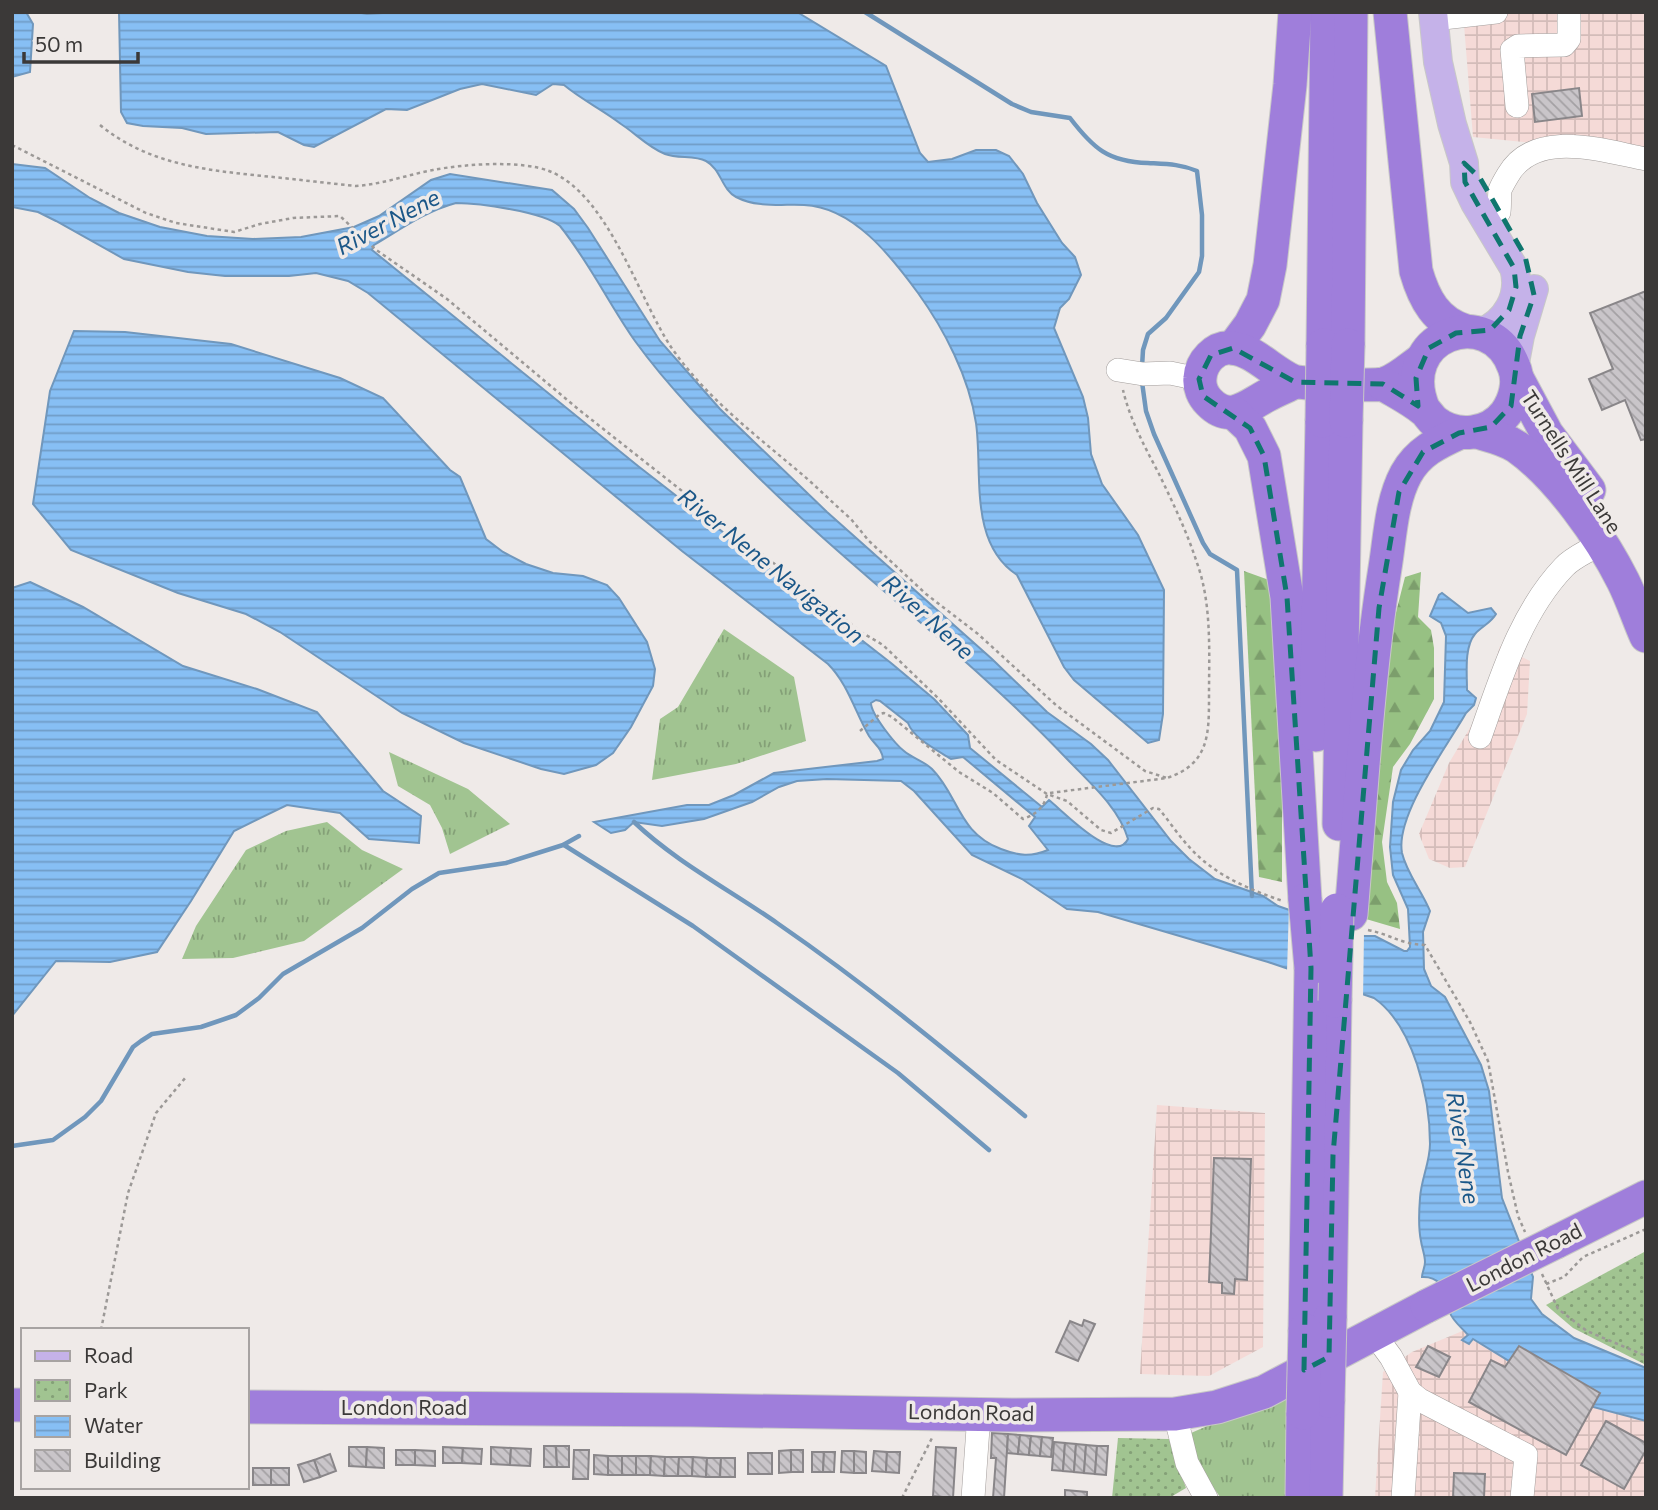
<svg xmlns="http://www.w3.org/2000/svg" width="1658" height="1510" viewBox="0 0 1658 1510" font-family="Commissioner,sans-serif">
<style>
.industrial{fill:url(#industrial-grid)}
.grass{fill:url(#grass-tufts)}
.forest{fill:url(#forest-firs)}
.park{fill:url(#park-dots)}
.water{fill:url(#water-rules);stroke:#7097bc;stroke-width:2;fill-rule:evenodd}
.pier{fill:#efeae8}
.lines{fill:none;stroke-linecap:round;stroke-linejoin:round}
.stream{stroke:#7097bc;stroke-width:4.5}
.building{fill:url(#building-back-hatch);stroke:#898689;stroke-width:2}
.minor-casing{stroke:#a39e9c;stroke-width:24}
.major-casing{stroke:#c8c8c7;stroke-width:30}
.highway-casing{stroke:#c8c8c7;stroke-width:35}
.path{stroke:#9c9997;stroke-width:2.5;stroke-dasharray:3.5 3.5;stroke-linecap:butt}
.minor{stroke:#fff;stroke-width:23}
.major{stroke:#c5b2e9;stroke-width:28}
.highway{stroke:#9f7edb;stroke-width:33}
.highway-bridge-casing{stroke:#c8c8c7;stroke-width:35;stroke-linecap:butt}
.highway-bridge{stroke:#9f7edb;stroke-width:33}
.marked{fill:none;stroke:#0f766e;stroke-width:5;stroke-dasharray:14 9;stroke-linejoin:round}
.labels{text-anchor:middle;stroke-width:7;stroke-linejoin:round;paint-order:stroke}
.street-label{font-size:21px;fill:#3b3938;stroke:#efeae8}
.water-label{font-size:23px;font-style:italic;fill:#1b5788;stroke:#efeae8}
</style>
<defs>
<pattern id="industrial-grid" width="8" height="8" patternUnits="userSpaceOnUse" patternTransform="scale(1.75)"><rect width="8" height="8" fill="#f5dad7"/><path d="M0 4h8M4 0v8" fill="none" stroke="#d3bcb9"/></pattern>
<pattern id="grass-tufts" width="24" height="20" patternUnits="userSpaceOnUse" patternTransform="scale(1.75)"><rect width="24" height="20" fill="#a1c491"/><path d="M3 7l-1-3M5 7V3M7 7l1-3M15 17l-1-3M17 17v-4M19 17l1-3" fill="none" stroke="#84a077"/></pattern>
<pattern id="forest-firs" width="22" height="20" patternUnits="userSpaceOnUse" patternTransform="scale(1.75)"><rect width="22" height="20" fill="#97c183"/><path d="M5 1l3.5 6h-7zM16 11l3.5 6h-7z" fill="#7c9e6c"/></pattern>
<pattern id="park-dots" width="8" height="8" patternUnits="userSpaceOnUse" patternTransform="scale(1.75)"><rect width="8" height="8" fill="#a1c491"/><path d="M2 2h.1M6 6h.1" fill="none" stroke="#84a077" stroke-width="1.8" stroke-linecap="round"/></pattern>
<pattern id="water-rules" width="6" height="5" patternUnits="userSpaceOnUse" patternTransform="scale(1.75)"><rect width="6" height="5" fill="#87bff4"/><path d="M0 2.5h6" fill="none" stroke="#709cc7"/></pattern>
<pattern id="building-back-hatch" width="6" height="6" patternUnits="userSpaceOnUse" patternTransform="scale(1.75)"><rect width="6" height="6" fill="#c9c5c9"/><path d="M-1 5l2 2M0 0l6 6M5-1l2 2" fill="none" stroke="#a4a1a4"/></pattern>
</defs>
<rect width="100%" height="100%" fill="#efeae8"/>
<g class="industrial">
<polygon points="1463,12 1646,12 1646,154 1473,137"/>
<polygon points="1500,646 1530,661 1527,714 1465,867 1450,868 1429,859 1419,834 1449,763 1483,706"/>
<polygon points="1157,1105 1265,1113 1263,1347 1209,1376 1140,1374"/>
<polygon points="1472,1327 1646,1419 1646,1498 1375,1498 1383,1372 1412,1352"/>
</g>
<g class="grass">
<polygon points="724,629 794,677 806,741 736,764 652,780 660,719 678,707"/>
<polygon points="389,752 468,789 510,824 450,854 442,828 430,805 398,786"/>
<polygon points="327,822 362,850 403,869 304,941 233,958 182,959 196,926 246,850 286,831"/>
<path d="M1287,1397L1286,1498H1221C1205,1476 1193,1461 1191,1433L1244,1410Z"/>
</g>
<g class="forest">
<polygon points="1244,571 1269,580 1282,746 1282,882 1259,877"/>
<polygon points="1421,572 1418,617 1431,630 1434,648 1434,699 1410,744 1393,767 1382,842 1387,882 1397,903 1400,929 1366,919 1368,852 1392,628 1405,577"/>
</g>
<g class="park">
<polygon points="1646,1251 1646,1365 1573,1328 1546,1305"/>
<polygon points="1118,1438 1169,1439 1186,1488 1169,1498 1112,1498"/>
</g>
<g class="water">
<polygon points="12,12 26,12 33,24 30,72 12,77"/>
<path d="M119,12H356L367,14L398,12H797L886,66L920,153L928,162L952,159L976,150H996L1009,156L1023,174L1037,203L1062,243L1075,257L1081,275L1069,299L1060,308L1054,328L1083,397L1088,418L1091,454L1102,484L1138,535L1164,590L1163,714L1159,740L1148,743L1074,680L1064,667L1017,575C968,543 983,472 976,423C969,377 944,329 918,293C891,256 853,207 804,205C782,204 757,208 736,197C722,190 721,169 706,161C694,155 678,159 665,154C649,148 635,133 621,124C603,110 582,100 564,85L553,84L536,95L482,84L460,89L407,110L386,109L314,147L304,145L278,132L206,134L182,128L143,126L127,123L121,112Z"/>
<path d="M12,164L45,168L90,198L119,213L160,227L207,236L253,239L301,237L354,227L379,216L431,180L450,174L552,190L574,209L588,228L660,341L720,409L827,512L992,659L1047,712L1091,744L1108,760L1171,841L1189,859L1215,879L1263,896L1278,906L1364,936H1375L1404,951H1407L1410,947L1408,909L1393,875L1390,847L1393,802L1401,770L1413,750L1430,731L1444,702L1446,636L1441,623L1430,616L1439,595L1442,593L1468,613L1491,608L1496,614C1491,623 1482,626 1475,634C1464,647 1467,673 1467,690L1476,698L1474,705L1466,713C1448,745 1395,815 1402,853C1407,874 1422,891 1430,911L1423,932L1424,969L1431,986L1445,997L1481,1065L1489,1091L1502,1198L1533,1277L1531,1299L1542,1314L1574,1338L1646,1368V1421L1586,1405L1584,1407L1473,1339L1469,1344L1462,1340L1468,1335C1462,1328 1453,1321 1450,1313C1442,1297 1446,1276 1422,1277C1422,1272 1425,1268 1425,1262C1425,1255 1422,1248 1421,1241C1418,1227 1419,1211 1420,1198C1421,1180 1430,1162 1430,1144C1430,1098 1414,1026 1374,998L1268,962L1098,912L1067,909L1022,879L972,855L914,791L901,781L827,779L797,781L779,787L752,802L704,819L662,826L634,822L625,830L611,833L594,822L687,805H709L734,795L774,773L877,761L883,759C882,748 874,744 869,736C855,712 848,684 828,664L682,551L368,293L348,281L316,273L289,276H225L188,272L124,259L56,221L38,212L12,207ZM456,203C479,203 544,212 560,226C589,262 609,304 635,341C669,388 711,430 752,471C853,572 970,656 1068,760C1090,783 1119,808 1128,839C1115,866 1063,811 1049,800L1042,807L970,748L968,735L934,699L891,663L638,466L372,250L374,245C401,229 426,211 456,203ZM876,700L880,701L908,723C914,739 937,750 951,759L963,757L1035,817L1029,826L1048,850C1031,857 1019,856 1001,849C958,833 959,796 932,769C924,761 912,758 904,751C895,744 871,714 871,703Z"/>
<polygon points="74,331 125,332 231,344 340,378 383,398 450,470 460,477 486,539 503,552 526,564 553,573 583,576 607,585 619,598 647,642 655,669 653,686 631,727 613,753 596,765 564,774 541,769 464,743 402,713 280,632 246,614 178,593 71,550 33,504 50,391"/>
<polygon points="30,582 83,607 183,666 257,689 317,712 383,791 421,816 419,843 369,839 340,813 287,805 234,831 191,901 157,952 110,962 56,961 12,1016 12,588"/>
</g>
<polygon class="pier" points="1289,906 1364,932 1363,999 1287,972"/>
<g class="lines">
<g class="stream">
<path d="M865,12L1012,104L1031,112L1070,118C1093,148 1108,162 1148,163C1166,164 1181,164 1197,171L1202,215V256L1199,272L1166,318L1148,334L1143,350L1142,367"/>
<polyline points="1142,382 1146,411 1154,434 1203,543 1210,554 1237,570 1252,896"/>
<path d="M634,822C676,862 730,890 777,923C864,983 945,1049 1025,1116"/>
<polyline points="564,845 693,926 898,1073 989,1150"/>
<polyline points="12,1146 53,1140 85,1117 101,1101 133,1047 141,1041 152,1034 201,1027 236,1015 259,998 283,974 362,928 412,889 439,873 506,863 563,845 579,836"/>
</g>
</g>
<g class="building">
<polygon points="1579,88 1582,116 1535,122 1532,94"/>
<polygon points="1646,291 1646,439 1641,440 1625,400 1602,410 1589,379 1613,369 1590,313"/>
<polygon points="1214,1158 1251,1159 1247,1280 1235,1279 1234,1294 1222,1293 1222,1283 1209,1282"/>
<polygon points="1084,1320 1095,1324 1078,1361 1056,1352 1070,1321 1082,1326"/>
<polygon points="1428,1346 1450,1357 1439,1377 1416,1367"/>
<polygon points="1519,1346 1600,1393 1566,1455 1469,1402 1491,1360 1505,1367"/>
<polygon points="1606,1421 1646,1443 1646,1450 1624,1489 1581,1465"/>
<polygon points="992,1433 1008,1434 1004,1498 993,1498 996,1458 991,1458"/>
<polygon points="1008,1434 1020,1435 1018,1454 1007,1453"/>
<polygon points="1020,1435 1031,1436 1029,1455 1018,1454"/>
<polygon points="1031,1436 1042,1437 1040,1456 1029,1455"/>
<polygon points="1042,1437 1053,1438 1051,1457 1040,1456"/>
<polygon points="1054,1442 1065,1443 1063,1471 1052,1470"/>
<polygon points="1065,1443 1076,1444 1074,1472 1063,1471"/>
<polygon points="1076,1444 1086,1445 1084,1473 1074,1472"/>
<polygon points="1086,1445 1097,1446 1095,1474 1084,1473"/>
<polygon points="544,1446 556,1446 557,1467 544,1467"/>
<polygon points="556,1446 569,1446 569,1467 557,1467"/>
<polygon points="1097,1446 1108,1446 1106,1475 1095,1474"/>
<polygon points="349,1447 367,1447 366,1467 349,1466"/>
<polygon points="367,1447 384,1448 384,1468 366,1467"/>
<polygon points="443,1447 463,1448 462,1463 443,1463"/>
<polygon points="491,1447 511,1448 510,1465 491,1464"/>
<polygon points="936,1447 956,1448 953,1498 933,1496"/>
<polygon points="463,1448 482,1449 481,1464 462,1463"/>
<polygon points="511,1448 531,1449 530,1466 510,1465"/>
<rect x="396" y="1450" width="19" height="15"/>
<polygon points="415,1450 435,1451 435,1466 415,1465"/>
<polygon points="574,1450 589,1450 588,1479 573,1479"/>
<rect x="791" y="1450" width="12" height="22"/>
<polygon points="791,1450 791,1472 779,1473 779,1451"/>
<polygon points="842,1451 854,1451 854,1473 841,1472"/>
<polygon points="854,1451 866,1452 866,1473 854,1473"/>
<polygon points="874,1451 887,1452 886,1472 872,1471"/>
<polygon points="812,1452 824,1452 823,1472 812,1472"/>
<polygon points="824,1452 835,1452 834,1472 823,1472"/>
<polygon points="887,1452 900,1452 899,1473 886,1472"/>
<rect x="748" y="1453" width="24" height="21"/>
<polygon points="330,1454 336,1471 320,1477 314,1460"/>
<polygon points="594,1455 608,1456 608,1475 594,1474"/>
<rect x="608" y="1456" width="14" height="19"/>
<rect x="622" y="1456" width="14" height="19"/>
<polygon points="636,1456 651,1456 650,1475 636,1475"/>
<polygon points="651,1456 665,1457 664,1476 650,1475"/>
<polygon points="665,1457 679,1457 678,1476 664,1476"/>
<polygon points="679,1457 693,1457 692,1476 678,1476"/>
<polygon points="693,1457 707,1458 706,1477 692,1476"/>
<polygon points="707,1458 721,1458 720,1477 706,1477"/>
<polygon points="721,1458 735,1458 735,1477 720,1477"/>
<polygon points="314,1460 320,1477 304,1482 298,1465"/>
<rect x="253" y="1468" width="18" height="17"/>
<rect x="271" y="1468" width="18" height="17"/>
<polygon points="1454,1473 1485,1474 1484,1498 1453,1498"/>
<polygon points="1065,1490 1087,1492 1087,1498 1065,1498"/>
</g>
<g class="lines">
<defs>
<g id="minor">
<polyline points="1434,19 1496,12"/>
<polyline points="1517,106 1512,50 1518,46 1564,45 1569,39 1569,12"/>
<path d="M1499,212C1500,205 1499,197 1500,190C1502,185 1505,180 1508,175C1535,128 1603,151 1646,159"/>
<polyline points="1118,370 1143,374 1170,373 1199,379"/>
<path d="M1480,737C1501,678 1520,613 1564,567C1573,557 1589,551 1601,543"/>
<polyline points="1374,1334 1391,1357 1410,1392 1420,1400 1526,1455 1522,1498"/>
<polyline points="1175,1414 1187,1463 1206,1498"/>
<polyline points="973,1498 979,1414"/>
<polyline points="1403,1498 1410,1392"/>
</g>
<g id="major">
<path d="M1433,12L1438,62L1452,124L1464,163L1465,182L1475,203L1514,268C1522,296 1506,323 1480,333"/>
<polyline points="1514,368 1520,336 1534,289"/>
</g>
<g id="highway">
<path d="M1390,12L1416,271C1424,299 1436,322 1466,331"/>
<polyline points="1323,345 1327,12"/>
<polyline points="1348,345 1351,12"/>
<polyline points="1233,348 1250,325 1263,300 1270,265 1290,85 1295,12"/>
<polyline points="1517,378 1547,434 1589,490"/>
<path d="M1295,382C1285,387 1275,391 1266,396C1246,407 1229,423 1209,402C1203,396 1199,387 1200,378C1201,362 1215,346 1232,348C1254,350 1272,372 1293,381C1301,384 1374,386 1384,384C1397,380 1409,369 1420,361"/>
<path d="M1383,384C1396,392 1412,400 1424,410C1428,413 1430,418 1435,422C1457,439 1489,435 1506,413C1515,400 1520,382 1514,367C1490,301 1392,335 1424,410"/>
<polyline points="1234,413 1250,428 1264,456 1287,597 1305,900"/>
<path d="M1477,432C1491,436 1505,439 1517,447C1558,476 1601,537 1623,581C1632,599 1638,618 1646,636"/>
<polyline points="1316,735 1322,421"/>
<polyline points="1339,824 1346,421"/>
<path d="M1351,914C1361,799 1367,682 1385,568C1390,538 1391,502 1406,474C1418,452 1437,443 1459,433"/>
<polyline points="1556,1242 1646,1197"/>
<polyline points="1330,1318 1335,1001"/>
<polyline points="1305,1330 1311,968"/>
<polyline points="12,1405 23,1405"/>
<polyline points="247,1407 691,1410 1011,1415 1175,1414 1217,1407 1264,1392 1427,1306"/>
<polyline points="1302,1498 1303,1413"/>
<polyline points="1326,1498 1328,1401"/>
</g>
</defs>
<use href="#minor" class="minor-casing"/>
<use href="#major" class="major-casing"/>
<use href="#highway" class="highway-casing"/>
<g class="path">
<path d="M100,125C148,164 204,170 263,176C294,179 325,183 356,186C383,184 407,175 433,170C464,164 521,160 549,171C608,194 638,297 671,347C706,398 757,436 804,476C820,490 835,505 851,519L869,541L926,594L978,634L1057,706L1145,771L1167,778"/>
<path d="M12,145L146,213L176,223L234,232L260,224L293,218L340,216L375,249L447,299L578,409L861,632L883,645L938,698L996,760L1047,794L1067,801L1101,830L1111,833L1153,808L1159,809C1170,822 1180,838 1193,851C1217,876 1250,890 1283,901"/>
<path d="M860,731L880,714L884,713L892,717L959,772L993,793L1023,819C1035,815 1045,807 1047,794"/>
<path d="M1050,793L1167,778C1209,764 1209,735 1209,696C1209,653 1212,604 1197,563C1187,532 1173,503 1159,474C1145,447 1130,420 1123,390"/>
<path d="M1368,930C1392,935 1400,944 1425,945L1470,1022L1488,1061L1508,1172L1518,1216L1525,1232"/>
<polyline points="1542,1274 1558,1309 1587,1331 1646,1356"/>
<polyline points="1546,1284 1564,1277 1583,1257 1646,1229"/>
<polyline points="101,1330 128,1193 156,1113 186,1077"/>
<polyline points="902,1498 932,1438"/>
</g>
<use href="#minor" class="minor"/>
<use href="#major" class="major"/>
<use href="#highway" class="highway"/>
<defs>
<g id="highway-bridge">
<polyline points="1322,421 1323,345"/>
<polyline points="1346,421 1348,345"/>
<polyline points="1305,900 1311,968"/>
<polyline points="1335,1001 1337,910"/>
<polyline points="1427,1306 1556,1242"/>
<polyline points="1328,1401 1330,1318"/>
<polyline points="1303,1413 1305,1330"/>
</g>
</defs>
<use href="#highway-bridge" class="highway-bridge-casing"/>
<use href="#highway-bridge" class="highway-bridge"/>
</g>
<path class="marked" d="M1464,163L1480,178L1525,256L1534,295L1520,336L1511,406L1491,427L1459,433L1423,452L1399,492L1379,608L1333,1155L1329,1357L1304,1370L1311,968L1287,597L1264,456L1250,428L1203,396L1199,379L1211,355L1233,348L1295,382L1383,384L1418,406L1416,378L1429,348L1456,333L1490,330L1509,310L1516,287L1514,268L1465,182Z"/>
<g class="labels">
<g class="street-label">
<text transform="translate(1571 462) rotate(57)" y="7">Turnells Mill Lane</text>
<text transform="translate(1524 1258) rotate(-27)" y="7">London Road</text>
<text x="404" y="1415">London Road</text>
<text transform="translate(971 1413) rotate(1)" y="7">London Road</text>
</g>
<g class="water-label">
<text transform="translate(388 222) rotate(-28)" y="8">River Nene</text>
<text transform="translate(771 566) rotate(39)" y="8">River Nene Navigation</text>
<text transform="translate(928 617) rotate(42)" y="8">River Nene</text>
<text transform="translate(1463 1148) rotate(81)" y="8">River Nene</text>
</g>
</g>
<rect width="1658" height="1510" fill="none" stroke="#3b3938" stroke-width="28"/>
<rect x="21" y="1328" width="228" height="161" fill="#efeae8" stroke="#a7a3a2" stroke-width="2"/>
<rect x="35" y="1351" width="35" height="10" fill="#c5b2e9" stroke="#a7a3a2" stroke-width="2"/>
<text x="84" y="1363" font-size="21" fill="#3b3938">Road</text>
<rect x="35" y="1380" width="35" height="21" fill="url(#park-dots)" stroke="#a7a3a2" stroke-width="2"/>
<text x="84" y="1398" font-size="21" fill="#3b3938">Park</text>
<rect x="35" y="1416" width="35" height="21" fill="url(#water-rules)" stroke="#a7a3a2" stroke-width="2"/>
<text x="84" y="1433" font-size="21" fill="#3b3938">Water</text>
<rect x="35" y="1450" width="35" height="21" fill="url(#building-back-hatch)" stroke="#a7a3a2" stroke-width="2"/>
<text x="84" y="1468" font-size="21" fill="#3b3938">Building</text>
<path d="M24 52v10h114v-10" fill="none" stroke="#3b3938" stroke-width="3.5"/>
<text x="35" y="52" font-size="21" fill="#3b3938" stroke="#efeae8" stroke-width="5" paint-order="stroke">50 m</text>
</svg>
